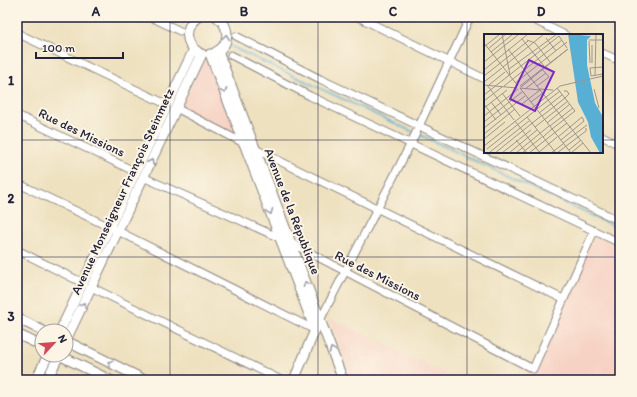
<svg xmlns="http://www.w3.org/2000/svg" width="637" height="397" viewBox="0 0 637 397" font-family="Itim,sans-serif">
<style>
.built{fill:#f6d2c4}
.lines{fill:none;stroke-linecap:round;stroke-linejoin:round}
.stream{stroke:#57afd4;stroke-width:1.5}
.minor-casing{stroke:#88827e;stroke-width:9}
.major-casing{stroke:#88827e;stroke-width:11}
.minor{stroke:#fff;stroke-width:7}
.major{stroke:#fff;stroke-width:9}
.oneway{stroke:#9c9ca7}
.grid{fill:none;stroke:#22223b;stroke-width:1;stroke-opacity:0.55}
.labels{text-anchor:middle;stroke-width:4;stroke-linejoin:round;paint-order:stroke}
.street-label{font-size:13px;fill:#22223b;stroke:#fcf5e5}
.inset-road{fill:none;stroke:#9c958b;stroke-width:1}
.view{fill:#7b2cbf;fill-opacity:0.15;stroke:#7b2cbf;stroke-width:2}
.inset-edge{fill:none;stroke:#22223b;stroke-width:2}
.neatline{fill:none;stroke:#22223b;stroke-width:1.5}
.grid-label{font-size:13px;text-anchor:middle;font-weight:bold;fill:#22223b}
</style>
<rect width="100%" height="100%" fill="#fcf5e5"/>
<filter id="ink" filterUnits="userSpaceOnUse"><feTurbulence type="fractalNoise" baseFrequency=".025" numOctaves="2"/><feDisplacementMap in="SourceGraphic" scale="8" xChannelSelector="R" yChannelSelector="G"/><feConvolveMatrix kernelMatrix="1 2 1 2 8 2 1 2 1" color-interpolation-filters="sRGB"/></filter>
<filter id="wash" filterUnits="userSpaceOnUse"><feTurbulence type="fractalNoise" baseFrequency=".012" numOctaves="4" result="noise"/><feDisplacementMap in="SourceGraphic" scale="16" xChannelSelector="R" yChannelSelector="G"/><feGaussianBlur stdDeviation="0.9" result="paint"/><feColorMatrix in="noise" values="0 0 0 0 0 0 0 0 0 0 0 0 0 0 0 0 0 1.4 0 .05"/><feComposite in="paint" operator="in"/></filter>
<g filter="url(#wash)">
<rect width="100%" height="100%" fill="#eee1c0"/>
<g class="built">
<polygon points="203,59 210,62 237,135 181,108"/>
<polygon points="593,234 613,245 620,259 620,380 527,380"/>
<polygon points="328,317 459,380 352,380"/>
</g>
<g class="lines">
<g class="stream">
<polyline points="172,17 184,23"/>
<polyline points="230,46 413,132"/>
<polyline points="418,134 620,229"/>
</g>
</g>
</g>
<g filter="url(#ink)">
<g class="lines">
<defs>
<g id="minor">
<polyline points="151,17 180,31"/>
<polyline points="358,17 485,79"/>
<polyline points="528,17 565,35"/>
<polyline points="17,33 168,105"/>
<polyline points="236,36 320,79 620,221"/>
<polyline points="602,53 620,61"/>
<polyline points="231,55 310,96 620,243"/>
<polyline points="176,108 255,149 563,299"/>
<polyline points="17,115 136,172"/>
<polyline points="602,136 620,145"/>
<polyline points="143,177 291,243 533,369 594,231"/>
<polyline points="17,183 118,231 315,330 412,141 470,17"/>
<polyline points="17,250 83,283"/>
<polyline points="91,287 281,380"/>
</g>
<g id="major">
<polyline points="218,51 343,380"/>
<path d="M198,52C184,43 184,26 198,17"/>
<path d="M214,53C230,46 231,27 217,17"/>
<polyline points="210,54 315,330 294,380"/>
<polyline points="17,318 43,331"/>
<polyline points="60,331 194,49"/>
<polyline points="17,334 42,346"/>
<polyline points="66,340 202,54"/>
<polyline points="66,341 145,380"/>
<polyline points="59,355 110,380"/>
<polyline points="36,380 48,355"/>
<polyline points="47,380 59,355"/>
</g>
</defs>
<use href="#minor" class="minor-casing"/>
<use href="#major" class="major-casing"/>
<use href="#minor" class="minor"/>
<use href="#major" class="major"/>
</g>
<defs><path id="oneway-chevron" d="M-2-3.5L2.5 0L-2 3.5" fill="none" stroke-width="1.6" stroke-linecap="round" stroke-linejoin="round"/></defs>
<g class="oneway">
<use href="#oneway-chevron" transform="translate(226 37) rotate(-82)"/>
<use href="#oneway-chevron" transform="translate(224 91) rotate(69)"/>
<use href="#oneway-chevron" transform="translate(151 162) rotate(-65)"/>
<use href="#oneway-chevron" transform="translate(270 212) rotate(69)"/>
<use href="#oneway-chevron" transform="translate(306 284) rotate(-111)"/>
<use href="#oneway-chevron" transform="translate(83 305) rotate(-65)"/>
<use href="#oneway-chevron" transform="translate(332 350) rotate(-111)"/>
<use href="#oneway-chevron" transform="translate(110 363) rotate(-154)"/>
</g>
</g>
<path class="grid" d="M170,17V380M318,17V380M467,17V380M17,140H485M602,140H620M17,257H620"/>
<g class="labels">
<g class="street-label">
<text transform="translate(82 132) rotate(26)" y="5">Rue des Missions</text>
<text transform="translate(122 191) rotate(-65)" y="5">Avenue Monseigneur François Steinmetz</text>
<text transform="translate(293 211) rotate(69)" y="5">Avenue de la République</text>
<text transform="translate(378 275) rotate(27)" y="5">Rue des Missions</text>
</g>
</g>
<g transform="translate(484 34)">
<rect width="119" height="119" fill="#eee1c0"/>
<path d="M84,0L107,2L103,6V31L111,69L119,83V119H116L107,103L104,88L94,68Z" fill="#57afd4"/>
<path class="inset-road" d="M18,0L26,41M62,4L72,17M38,5L60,32M43,6L51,9L66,28M105,6H119L118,0M105,7L106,29M0,9L34,52M0,13L16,0M4,15L22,0M24,15L56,56L38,70M7,18L29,0M0,28L35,0M108,29V11M19,33L60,0M119,33L106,34L107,42L119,40M25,35L73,0M0,36L44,0M111,41L112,0M0,42L44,7M0,48L18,34M31,49L83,8M0,51L33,54M3,51L30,86M5,51L21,38M20,52L78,6M36,52L84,15L37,53M53,52L65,43L58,35M36,54L56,56L107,119M36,54L87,119M41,55L62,39M55,55L69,56M110,55L115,74M80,57H83L85,60L81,64M18,59L36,82M0,61L75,2L83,14M0,67L18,53M7,68L17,81M47,68L59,59M0,70L12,86M0,74L23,56M53,75L76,57M55,79L78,61M0,82L34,55M58,82L81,64M43,83L72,119M31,87L56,119M0,88L38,58M63,89L86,70M66,92L89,74M51,93L84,67M0,94L41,62M68,95L91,77L73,54M0,100L31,75M59,103L68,95M74,103L98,83L100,87L77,106M0,105L21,88M32,106L43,119M79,109L103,91M0,112L76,52L119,42M3,115L52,76M85,116L97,106M6,118L45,87M11,119L57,82M18,119L47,96M25,119L53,96M32,119L65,92M38,119L58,103M45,119L83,89M54,119L73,103M67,119L79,110M73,119L102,97V94M87,119L99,109"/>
<path class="view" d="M45,26L70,38L51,77L26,65Z"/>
<rect width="119" height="119" class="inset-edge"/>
</g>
<rect width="637" height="397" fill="none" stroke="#fcf5e5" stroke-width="44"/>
<g transform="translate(54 343) rotate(64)"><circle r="19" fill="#fcf5e5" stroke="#a5a1a1"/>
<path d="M0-3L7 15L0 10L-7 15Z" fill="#d1495b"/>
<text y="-6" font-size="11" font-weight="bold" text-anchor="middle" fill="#22223b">N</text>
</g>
<path d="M36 52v6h87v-6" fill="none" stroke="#22223b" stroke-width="2"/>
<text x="42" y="52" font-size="12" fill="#22223b" stroke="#fcf5e5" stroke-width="3" paint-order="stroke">100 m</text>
<rect x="22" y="22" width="593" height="353" class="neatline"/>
<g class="grid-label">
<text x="96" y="16">A</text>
<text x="244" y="16">B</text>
<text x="393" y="16">C</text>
<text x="541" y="16">D</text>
<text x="11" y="85">1</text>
<text x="11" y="203">2</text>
<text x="11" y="321">3</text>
</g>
</svg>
